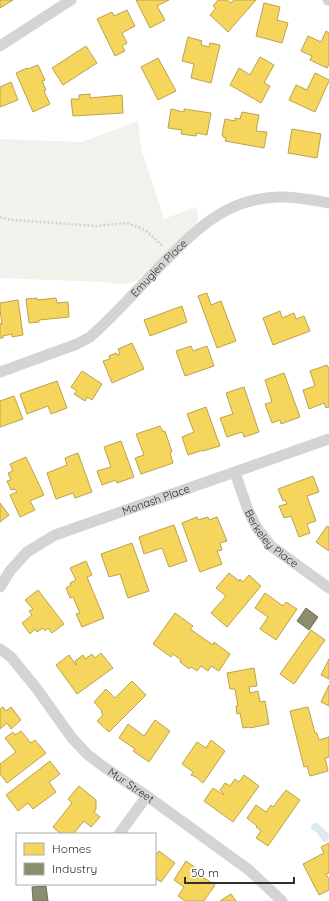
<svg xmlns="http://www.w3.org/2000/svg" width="329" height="901" viewBox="0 0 329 901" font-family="Quicksand,sans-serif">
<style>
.green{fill:#f0f2ec}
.water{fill:#dce9ef}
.homes{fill:#f6d55c;stroke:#baa34e}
.industry{fill:#8c8c6e;stroke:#70705b}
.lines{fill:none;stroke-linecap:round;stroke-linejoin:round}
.path{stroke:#d3d3d3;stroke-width:2.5;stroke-dasharray:2 2;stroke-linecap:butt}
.minor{stroke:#d4d4d4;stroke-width:11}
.labels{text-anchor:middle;stroke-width:4;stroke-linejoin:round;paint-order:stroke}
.street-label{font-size:11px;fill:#2f2f2f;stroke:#fff}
</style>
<rect width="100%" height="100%" fill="#fff"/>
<path class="green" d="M138,121L141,148L164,219L196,207C199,215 199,219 195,225L137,280C125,286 116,284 104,282L0,278V139L82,142Z"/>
<path class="water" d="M314,823H317L329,834L328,841L325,842L323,841L316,832L312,830C310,826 311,825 314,823Z"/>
<g class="homes">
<polygon points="0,0 13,0 0,8"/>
<polygon points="136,0 169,0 157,6 165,20 150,28"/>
<polygon points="218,0 227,0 231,3 234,0 256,0 228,32 210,15 216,8 213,6"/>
<polygon points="264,3 280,7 277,20 288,23 282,43 256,36"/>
<polygon points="127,10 135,26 122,33 127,43 122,46 125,51 115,56 97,19 112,12 114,16"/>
<polygon points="326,31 329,33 329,64 327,68 310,60 312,56 301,51 308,36 321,42"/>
<polygon points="188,37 202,41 201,45 209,47 210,43 220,45 211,83 191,78 194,64 182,61"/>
<polygon points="86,46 97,63 63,85 52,68"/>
<polygon points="260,57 274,65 264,83 270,86 261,103 230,85 239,68 250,75"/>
<polygon points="158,58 176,91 158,100 141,67"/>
<polygon points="38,65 45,80 42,81 46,90 44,91 50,104 33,112 16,73 27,68 28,69"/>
<polygon points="315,73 329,80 329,81 315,112 289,100 296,85 307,90"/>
<polygon points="11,82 18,100 0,107 0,87"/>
<polygon points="90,94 90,98 122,95 123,113 73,116 71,99 79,99 79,95"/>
<polygon points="171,109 184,112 184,109 211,113 207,135 197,133 196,136 181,134 182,130 168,128"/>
<polygon points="242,112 259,115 256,131 267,132 264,148 225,141 226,138 223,137 223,135 222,135 225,119 235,121 235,118 240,119"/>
<polygon points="292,129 321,134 317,158 288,153"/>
<polygon points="207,293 211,305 221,301 236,341 217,348 198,296"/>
<polygon points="37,298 37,300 56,298 57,303 68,302 69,317 39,320 39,322 29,323 26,299"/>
<polygon points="18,300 23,335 12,337 12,334 3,336 3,338 0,338 0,323 1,324 2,324 0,310 0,303"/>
<polygon points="182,306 187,322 150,336 144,320"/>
<polygon points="280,311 282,318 294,313 296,319 304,316 310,331 273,345 263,318"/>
<polygon points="132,343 144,369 112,383 103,361 110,359 109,356 116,353 117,355 120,354 118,349"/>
<polygon points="191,346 193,351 207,346 214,366 185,376 176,351"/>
<polygon points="327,365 329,369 329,407 326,408 324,403 309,409 303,390 315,386 310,371"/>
<polygon points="82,371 102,384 92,400 87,397 85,401 74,394 77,391 71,387"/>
<polygon points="284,373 300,417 281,424 280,420 272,423 265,404 272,402 265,380"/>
<polygon points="57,381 67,408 51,414 48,406 27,414 20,394"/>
<polygon points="244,387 259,432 244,437 242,432 227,437 220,418 233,414 226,393"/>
<polygon points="14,396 23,419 0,427 0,401"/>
<polygon points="206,407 220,446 203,451 203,450 188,455 182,437 194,432 187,414"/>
<polygon points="160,426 163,432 165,431 172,452 170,453 173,463 141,474 135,458 144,455 136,434"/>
<polygon points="121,441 134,477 117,483 116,480 102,485 97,471 111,467 104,447"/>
<polygon points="78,453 92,492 75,498 73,493 56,499 47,473 67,465 65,458"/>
<polygon points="26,457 44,495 30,501 35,510 20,517 10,495 17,492 15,489 11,490 7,481 11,480 8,473 13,471 10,464"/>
<polygon points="313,476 319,492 307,496 316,521 307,524 310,533 299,537 291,516 284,518 279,506 287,504 285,500 283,501 278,489"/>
<polygon points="0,503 9,515 0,522"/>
<polygon points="197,517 198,520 208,517 209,520 217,517 227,541 220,543 222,550 217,551 222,564 200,572 182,523"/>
<polygon points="174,525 187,561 169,567 162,548 144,554 139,537"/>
<polygon points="327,526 329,527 329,551 316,542"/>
<polygon points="132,543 149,591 128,598 120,574 109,577 101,554"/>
<polygon points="86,561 92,575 87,577 104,618 82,627 76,614 80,613 73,597 70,598 66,588 71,585 70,583 76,580 70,568"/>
<polygon points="229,573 239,581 240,579 243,582 249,575 261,586 227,627 211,613 226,596 216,588"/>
<polygon points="38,590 64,624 52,633 48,628 45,631 43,628 37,632 35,629 30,634 22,623 32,615 29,611 33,609 25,600"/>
<polygon points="265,593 283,606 286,602 297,609 276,640 260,629 268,617 255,608"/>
<polygon points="175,613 193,626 190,629 213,645 214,642 230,654 219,671 211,666 208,671 201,666 197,671 191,667 189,669 180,662 181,660 173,654 171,657 153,644"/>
<polygon points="311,630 325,640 294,684 280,674"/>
<polygon points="101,653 113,668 77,694 56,665 69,655 76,665 77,665 75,661 83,655 85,659 92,654 95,658"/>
<polygon points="329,659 329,679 321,675"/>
<polygon points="254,668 257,686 249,687 250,693 258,691 260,702 265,701 269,724 250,728 249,727 243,728 240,713 237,714 236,706 238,706 235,689 230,689 227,673"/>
<polygon points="132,681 146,695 109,732 97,721 103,715 101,712 102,711 94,702 106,689 115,698"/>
<polygon points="329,685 329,706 321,702"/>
<polygon points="3,707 6,711 11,707 21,720 11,729 7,723 0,729 0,709"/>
<polygon points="308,707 315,733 317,733 319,740 329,737 329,757 325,758 328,771 310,776 307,766 304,767 290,711"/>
<polygon points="155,720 170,731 149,762 133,751 135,749 119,738 128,724 144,736"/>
<polygon points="21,731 31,743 35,740 46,753 7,783 0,774 0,764 16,752 5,738 13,732 15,735"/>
<polygon points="211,740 225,751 203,783 196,777 191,775 193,772 182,764 197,742 206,748"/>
<polygon points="50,761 60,774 49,782 56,792 33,809 28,803 18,811 6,795"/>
<polygon points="244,775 259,786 233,822 204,801 213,788 224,795 224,794 220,790 225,783 230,786 235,779 239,782"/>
<polygon points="79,786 96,800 96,809 94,812 100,817 91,827 84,821 73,834 61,834 53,827 72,803 68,799"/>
<polygon points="286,790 300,800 268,846 256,838 261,831 256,827 257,826 247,818 256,805 266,812 271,805 273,807"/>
<polygon points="329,843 329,873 326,874 329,879 329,890 319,895 303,864 324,853 321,847"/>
<polygon points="159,851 175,863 161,882 155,878 155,853 157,854"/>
<polygon points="186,861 197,869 195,872 215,885 204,901 185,901 178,896 184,887 174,880"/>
<polygon points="231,894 236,901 220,901"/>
</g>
<g class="industry">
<polygon points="306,608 318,617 309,630 297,621"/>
<polygon points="46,886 48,901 33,901 32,887"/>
</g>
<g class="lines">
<polyline class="path" points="0,217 12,220 97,226 127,223 145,230 163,246"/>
<g class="minor">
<polyline points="328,0 329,0"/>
<polyline points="0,46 71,0"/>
<path id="s1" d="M0,372L77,344L90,337C114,316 136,291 158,268C194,232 223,199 278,197C295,196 312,200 329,203"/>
<path id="s2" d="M235,473L248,510L257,528L271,546L329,588"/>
<path id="s3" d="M0,587L10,571L27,552L55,535L329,439"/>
<path id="s4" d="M0,649L11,657L37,689L72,738L87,754L104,767L147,796L249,870L282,901"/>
<polyline points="119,834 147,796"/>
</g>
</g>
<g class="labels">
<g class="street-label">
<text dy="4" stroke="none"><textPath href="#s1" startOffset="194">Emuglen Place</textPath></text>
<text dy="4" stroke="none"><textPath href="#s3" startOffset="184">Monash Place</textPath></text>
<text dy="4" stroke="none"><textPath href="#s2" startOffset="77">Berkeley Place</textPath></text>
<text dy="4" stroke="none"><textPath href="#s4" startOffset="191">Mur Street</textPath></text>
</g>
</g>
<rect x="16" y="833" width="140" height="52" fill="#ffffff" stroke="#acacac"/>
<rect x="24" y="843" width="20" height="12" fill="#f6d55c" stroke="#acacac"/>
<text x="52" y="853" font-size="12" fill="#2f2f2f">Homes</text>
<rect x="24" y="863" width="20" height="12" fill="#8c8c6e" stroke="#acacac"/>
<text x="52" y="873" font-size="12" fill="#2f2f2f">Industry</text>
<path d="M185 877v6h109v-6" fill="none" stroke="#2f2f2f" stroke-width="2"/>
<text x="191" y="877" font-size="12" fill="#2f2f2f" stroke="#ffffff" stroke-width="3" paint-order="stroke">50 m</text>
</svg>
